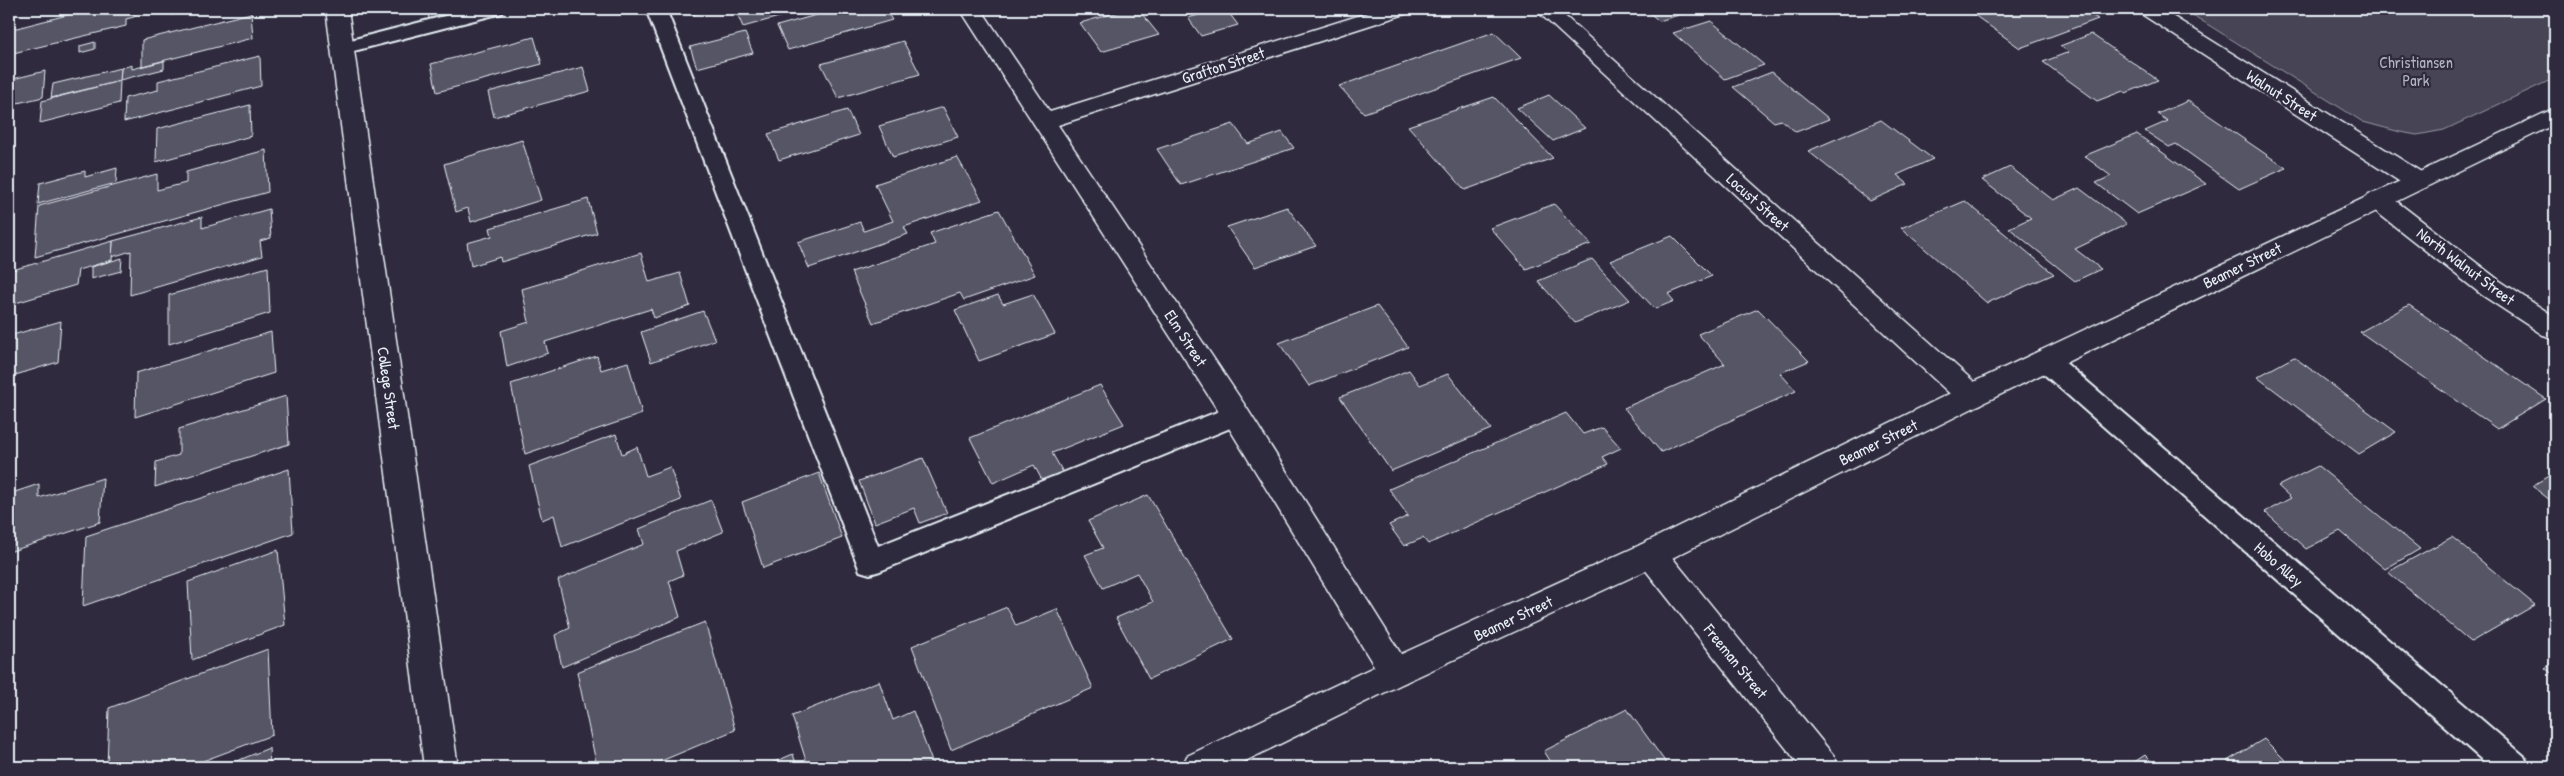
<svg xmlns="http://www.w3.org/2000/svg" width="2564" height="776" viewBox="0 0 2564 776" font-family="'Patrick Hand',sans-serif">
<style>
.green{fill:#464455;stroke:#979aa6}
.building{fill:#575565;stroke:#e8f1f8}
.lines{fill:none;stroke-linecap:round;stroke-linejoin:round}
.lane-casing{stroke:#e8f1f8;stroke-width:4}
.street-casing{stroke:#e8f1f8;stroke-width:3}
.secondary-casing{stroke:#e8f1f8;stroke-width:3}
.lane{fill:#2f2a3d;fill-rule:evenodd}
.street{fill:#2f2a3d;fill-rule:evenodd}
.secondary{fill:#2f2a3d;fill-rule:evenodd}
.labels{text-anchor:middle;stroke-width:4.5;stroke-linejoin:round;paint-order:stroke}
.park-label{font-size:16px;fill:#afb4bf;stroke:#2f2a3d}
.street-label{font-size:16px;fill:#e8f1f8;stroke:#2f2a3d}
</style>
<rect width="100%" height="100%" fill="#2f2a3d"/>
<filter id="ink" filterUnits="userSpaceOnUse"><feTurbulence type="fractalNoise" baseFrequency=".02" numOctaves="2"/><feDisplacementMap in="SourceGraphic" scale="10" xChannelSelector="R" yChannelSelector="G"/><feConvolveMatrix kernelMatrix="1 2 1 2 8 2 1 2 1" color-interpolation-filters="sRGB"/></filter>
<g filter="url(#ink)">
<polygon class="green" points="2183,9 2555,9 2555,78 2444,130 2417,135 2400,132 2363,122"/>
<g class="building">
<polygon points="90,9 135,9 134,17 126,19 126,26 9,54 9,27 13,26 13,29"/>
<polygon points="172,9 198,9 172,15"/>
<polygon points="427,9 470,9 429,19"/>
<polygon points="689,9 712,9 692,15"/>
<polygon points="735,9 782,9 786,15 743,27"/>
<polygon points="838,9 885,9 892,20 788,50 777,26"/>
<polygon points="1129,9 1138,9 1159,35 1101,52 1080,23"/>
<polygon points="1219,9 1226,9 1238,25 1201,36 1188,18"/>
<polygon points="1645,9 1698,9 1659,21"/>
<polygon points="1966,9 2060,9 2064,11 2082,9 2098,19 2020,48"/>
<polygon points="251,13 253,38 142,66 142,40"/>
<polygon points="1711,21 1764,65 1725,79 1673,33"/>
<polygon points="1494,32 1521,58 1364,113 1339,86"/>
<polygon points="745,33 753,53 697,68 690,47"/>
<polygon points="2091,34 2158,80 2126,93 2123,91 2097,101 2043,62 2069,52 2060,46"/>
<polygon points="534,37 542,64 437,92 431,64"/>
<polygon points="903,41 920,74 838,98 821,64"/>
<polygon points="95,42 95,49 80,53 80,46"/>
<polygon points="260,56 261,86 124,122 125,98 158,90 158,81"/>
<polygon points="164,61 164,69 120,80 121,68 132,65 132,69"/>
<polygon points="583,67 590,91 494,117 488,92"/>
<polygon points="121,68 120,81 51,98 53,84"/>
<polygon points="45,71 43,97 9,105 9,80"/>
<polygon points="1772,72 1829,119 1796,132 1781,120 1774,122 1733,87"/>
<polygon points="120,81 119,103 40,123 42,101"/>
<polygon points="1549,95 1585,128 1553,141 1517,108"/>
<polygon points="1494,97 1553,158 1465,190 1408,126"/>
<polygon points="2188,101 2286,168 2239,189 2176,144 2169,147 2145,131 2168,121 2157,114"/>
<polygon points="250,105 251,136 156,162 157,129"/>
<polygon points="943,107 958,137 893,157 879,126"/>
<polygon points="847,110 859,135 779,160 768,134"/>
<polygon points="1881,120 1933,159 1897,175 1908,184 1870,201 1808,151"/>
<polygon points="1233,124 1248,144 1282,132 1294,148 1181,185 1157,149"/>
<polygon points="2137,134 2206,184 2137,214 2096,183 2111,176 2084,156"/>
<polygon points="522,140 541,200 471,222 468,208 456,212 444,164"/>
<polygon points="266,150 268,192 35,257 39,206 157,174 157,190 186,183 186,172"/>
<polygon points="957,157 982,200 904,227 908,234 809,268 798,242 860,222 864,231 893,221 875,184"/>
<polygon points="2010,167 2053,200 2079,188 2127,224 2075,249 2101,269 2075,281 2009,228 2031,218 1982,180"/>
<polygon points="117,168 116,183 38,204 40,183 85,171 85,177"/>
<polygon points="588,199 597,233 501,262 500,257 471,266 467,243 492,236 490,228"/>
<polygon points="1965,201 2054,274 1987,303 1901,228"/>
<polygon points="1554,204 1591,244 1526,269 1490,228"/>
<polygon points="1287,207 1316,246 1255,267 1227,227"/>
<polygon points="269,209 271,238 260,241 262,256 130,295 131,251 112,257 113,241 202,217 202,228"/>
<polygon points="999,210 1035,275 964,300 960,293 873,323 851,272 935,244 930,233"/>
<polygon points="1672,236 1712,276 1668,294 1674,301 1655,309 1610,261"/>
<polygon points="113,241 112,260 78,270 76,285 9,305 9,271"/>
<polygon points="641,253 649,282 680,273 690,306 654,318 651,309 545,342 548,353 507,367 501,331 529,322 522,289"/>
<polygon points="122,258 121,271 91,279 91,267"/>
<polygon points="1592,259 1630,300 1575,323 1538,281"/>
<polygon points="268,267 270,313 169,344 169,295"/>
<polygon points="1033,294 1055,334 979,361 955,310 998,295 1003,304"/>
<polygon points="2409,305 2546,399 2497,429 2360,332"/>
<polygon points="1377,306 1408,347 1309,386 1279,343"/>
<polygon points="1758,309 1809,361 1780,373 1796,391 1661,452 1624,408 1725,364 1698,334"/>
<polygon points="703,311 715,340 651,362 641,332"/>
<polygon points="61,321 58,362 9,377 9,336"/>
<polygon points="271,332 274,373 135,417 136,373"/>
<polygon points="597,356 601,370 628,362 642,414 525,454 511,384"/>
<polygon points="2294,357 2396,432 2359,454 2257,377"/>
<polygon points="1409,370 1420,385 1448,374 1491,429 1391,471 1340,397"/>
<polygon points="1100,385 1124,424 1052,453 1064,474 1043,482 1034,465 993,483 970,438"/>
<polygon points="286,396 289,444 155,487 156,462 179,455 179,429"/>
<polygon points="1566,413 1583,434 1602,427 1621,448 1602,457 1608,464 1428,544 1423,538 1404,546 1389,525 1408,516 1389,489"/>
<polygon points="616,434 622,454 637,447 646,476 670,467 681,500 562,547 554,515 542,520 529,466"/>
<polygon points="923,458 947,513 920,523 914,508 875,523 859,481"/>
<polygon points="2318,466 2420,549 2385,569 2340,531 2306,549 2265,512 2291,498 2278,486"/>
<polygon points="289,469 293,533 83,606 86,536"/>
<polygon points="2555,472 2555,504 2532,486"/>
<polygon points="819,473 842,538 763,568 742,502"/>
<polygon points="103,478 100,522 9,552 9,494 39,484 39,498"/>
<polygon points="1148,495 1233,639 1149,679 1116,618 1153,602 1137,573 1103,588 1085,555 1103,548 1088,521"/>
<polygon points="711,500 723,532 676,551 683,575 669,581 680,617 562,667 555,635 570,628 558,580 644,544 639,529"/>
<polygon points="2452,537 2535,605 2471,642 2388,572"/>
<polygon points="278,550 285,625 192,660 188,582"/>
<polygon points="1007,607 1016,626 1057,609 1093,688 951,750 912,646"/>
<polygon points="705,622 735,730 647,767 597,767 577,672"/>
<polygon points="268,649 272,735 187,767 107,767 109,708"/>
<polygon points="2555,661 2555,676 2545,668"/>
<polygon points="879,681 893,720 913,711 934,767 808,767 792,716"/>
<polygon points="1627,709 1669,767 1554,767 1544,751"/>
<polygon points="2264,739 2292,767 2233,767 2227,761"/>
<polygon points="269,748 270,767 222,767"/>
<polygon points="793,754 797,767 763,767"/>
<polygon points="2145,755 2157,767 2127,767"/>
</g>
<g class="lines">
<defs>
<g id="lane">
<polygon points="472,9 505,9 502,13 342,54 335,52 332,48 335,44"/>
<polygon points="646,9 666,9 878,546 1227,408 1236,405 1245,408 1249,415 1245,422 880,571 870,574 860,571"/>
<polygon points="2045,350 2054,353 2524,756 2529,767 2490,767 2036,367 2032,360 2036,353"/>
</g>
<g id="street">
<polygon points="960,9 981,9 1050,112 1380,9 1412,9 1408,13 1058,125 1246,407 1406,662 1411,672 1406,682 1395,686 1384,682 1226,423"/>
<polygon points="1535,9 1557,9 1981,388 1985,396 1981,404 1971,407 1961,404"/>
<polygon points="2136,9 2161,9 2426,175 2429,181 2426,187 2417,189 2408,187 2140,13"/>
<polygon points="2378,192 2387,194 2500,281 2555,317 2555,340 2546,337 2482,295 2369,206 2366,200 2369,194"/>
<polygon points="1651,541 1662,545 1834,756 1839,767 1801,767 1640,563 1636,554 1640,545"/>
</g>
<g id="secondary">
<polygon points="326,9 348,9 458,767 424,767"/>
<polygon points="2555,108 2555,124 1981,404 1662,563 1406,682 1233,767 1182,767 1187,756 1384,662 1640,545 1961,388"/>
</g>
</defs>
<use href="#lane" class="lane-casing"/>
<use href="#street" class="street-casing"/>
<use href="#secondary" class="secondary-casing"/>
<use href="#lane" class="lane"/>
<use href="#street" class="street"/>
<use href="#secondary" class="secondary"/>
</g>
</g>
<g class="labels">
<g class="park-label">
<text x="2416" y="68">Christiansen<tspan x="2416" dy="18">Park</tspan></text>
</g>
<g class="street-label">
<text transform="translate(1223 65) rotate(-18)" y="6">Grafton Street</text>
<text transform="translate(2282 95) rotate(33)" y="6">Walnut Street</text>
<text transform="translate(1758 202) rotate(42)" y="6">Locust Street</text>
<text transform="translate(2242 265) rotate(-26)" y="6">Beamer Street</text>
<text transform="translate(2466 266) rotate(37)" y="6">North Walnut Street</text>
<text transform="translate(1186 338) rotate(57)" y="6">Elm Street</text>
<text transform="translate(389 388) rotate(82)" y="6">College Street</text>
<text transform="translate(1878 442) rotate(-26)" y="6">Beamer Street</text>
<text transform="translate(2279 564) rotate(41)" y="6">Hobo Alley</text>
<text transform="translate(1513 618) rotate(-25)" y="6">Beamer Street</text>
<text transform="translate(1736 661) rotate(51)" y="6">Freeman Street</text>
</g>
</g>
<rect width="2564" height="776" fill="none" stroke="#2f2a3d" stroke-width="30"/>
<rect x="15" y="15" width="2534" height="746" fill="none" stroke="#e8f1f8" stroke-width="2" filter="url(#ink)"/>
</svg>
